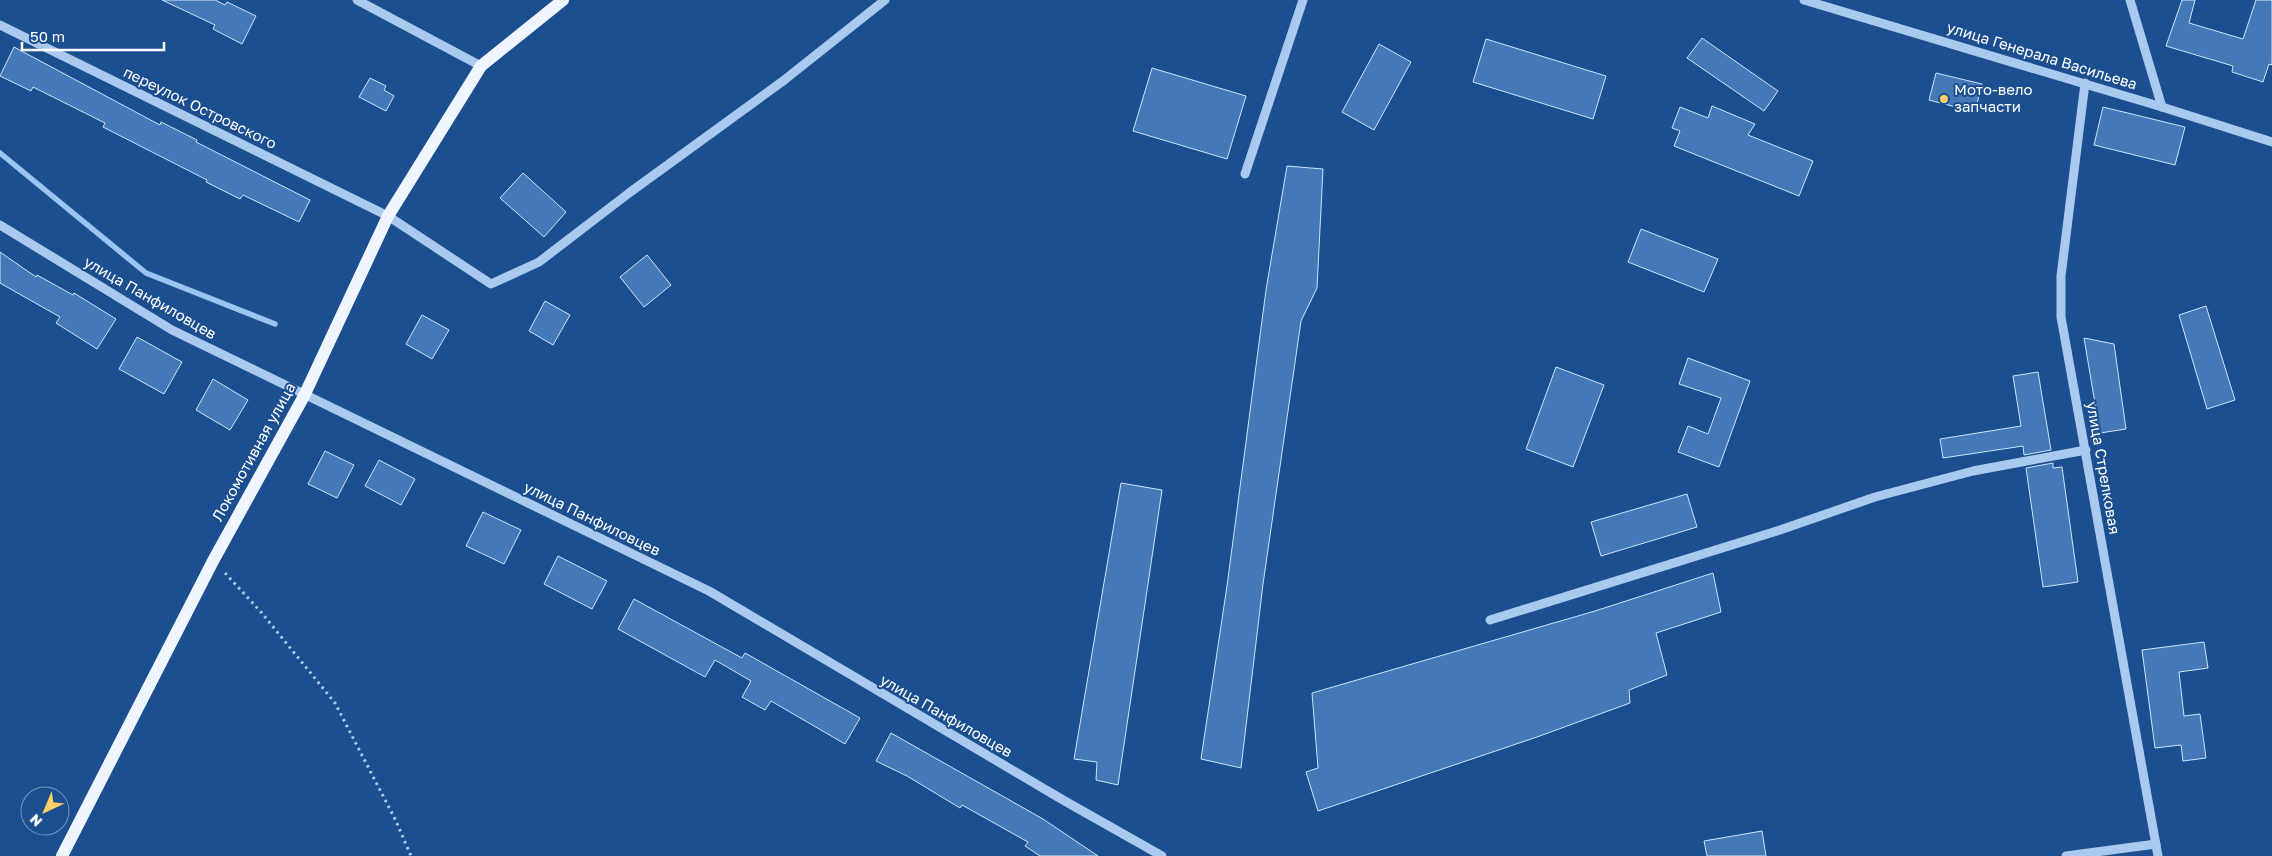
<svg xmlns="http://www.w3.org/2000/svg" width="2272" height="856" viewBox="0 0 2272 856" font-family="'Golos Text',sans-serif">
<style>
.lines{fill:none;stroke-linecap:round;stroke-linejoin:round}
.stream{stroke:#9cc4f0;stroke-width:5.5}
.building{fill:#4478b7;stroke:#cfe3fa}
.path{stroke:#a9c9ee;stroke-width:3;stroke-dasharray:2.5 4;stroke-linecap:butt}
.minor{stroke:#a9c9ee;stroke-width:9}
.major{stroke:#f0f6ff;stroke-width:12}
.poi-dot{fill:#ffd166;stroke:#1b4f8f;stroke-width:2}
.labels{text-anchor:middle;stroke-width:4;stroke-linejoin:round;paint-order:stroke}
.street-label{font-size:15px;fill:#fff;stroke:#1b4f8f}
.poi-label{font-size:15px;fill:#fff;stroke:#1b4f8f;text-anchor:start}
</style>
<rect width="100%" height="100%" fill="#1b4f8f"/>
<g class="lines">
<polyline class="stream" points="0,153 146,273 275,324"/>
</g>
<g class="building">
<polygon points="162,0 215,0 225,5 227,2 256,16 242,44 213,29 215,25"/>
<polygon points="2182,0 2195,0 2189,23 2243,39 2256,0 2272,0 2272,65 2269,64 2263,82 2232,72 2233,66 2166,46"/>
<polygon points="1702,38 1778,91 1764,111 1687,58"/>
<polygon points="1486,39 1606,76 1593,119 1473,82"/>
<polygon points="1379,44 1411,62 1374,130 1342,112"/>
<polygon points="14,47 160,125 161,122 197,140 196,142 310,200 299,222 243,195 240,199 206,182 207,180 103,127 105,123 33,87 31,91 0,76"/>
<polygon points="1152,68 1246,96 1227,159 1133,131"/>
<polygon points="1936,73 1982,84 1975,112 1929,100"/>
<polygon points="370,78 386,86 384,90 394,96 386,111 359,97"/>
<polygon points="1712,106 1755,124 1748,135 1813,161 1799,196 1674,146 1680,131 1672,128 1680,107 1708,118"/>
<polygon points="2103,107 2185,127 2175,165 2094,145"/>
<polygon points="1287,166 1323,169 1317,288 1301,321 1263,584 1241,768 1201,759 1227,586 1266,290"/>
<polygon points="523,173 566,212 544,237 500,198"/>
<polygon points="1641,229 1718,259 1704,292 1628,262"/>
<polygon points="0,252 36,277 37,275 73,295 74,293 116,319 97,349 56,323 60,317 0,283"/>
<polygon points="647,255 671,285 644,307 620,277"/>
<polygon points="545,301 570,315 553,345 529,331"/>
<polygon points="2206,306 2235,400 2207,409 2179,315"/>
<polygon points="422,315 449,330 432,359 406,344"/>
<polygon points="137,337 182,362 164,394 119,369"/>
<polygon points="2084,338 2114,344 2126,429 2100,433"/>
<polygon points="1688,358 1750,381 1719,467 1678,452 1688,426 1708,434 1721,398 1679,384"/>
<polygon points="1556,367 1604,385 1573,467 1526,449"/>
<polygon points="2038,372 2051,450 2024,455 2023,446 1943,458 1940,439 2021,426 2013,376"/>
<polygon points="213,379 248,400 230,430 196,410"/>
<polygon points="325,451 354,465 337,498 308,484"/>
<polygon points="379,460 415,479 401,505 365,486"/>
<polygon points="2053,463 2053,468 2062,467 2078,582 2043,587 2026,468"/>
<polygon points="1121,483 1162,490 1118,785 1096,780 1097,762 1074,759"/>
<polygon points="1687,494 1697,527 1601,556 1591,522"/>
<polygon points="483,512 521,530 504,564 466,546"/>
<polygon points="558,556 607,581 592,609 544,584"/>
<polygon points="1713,573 1721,612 1656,633 1667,675 1629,690 1630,703 1537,737 1318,811 1306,772 1318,768 1312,693 1595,611"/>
<polygon points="634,599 742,658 745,653 860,718 845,744 771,701 765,710 742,697 751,681 715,660 705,677 618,629"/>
<polygon points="2204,642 2208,668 2179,672 2184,716 2200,714 2206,758 2183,761 2181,745 2155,748 2142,650"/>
<polygon points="891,733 1043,819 1098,856 1040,856 1025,846 1028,842 962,805 960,808 907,776 876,761"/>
<polygon points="1762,831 1766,856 1707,856 1704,841"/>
</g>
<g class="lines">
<polyline class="path" points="225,573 261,612 335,703 396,821 411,856"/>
<g class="minor">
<polyline points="357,0 481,66"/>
<polyline points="1804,0 2162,107 2272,142"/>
<polyline points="2130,0 2162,107"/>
<polyline points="0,25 388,216 491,284 539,262 629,193 783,81 885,0"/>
<polyline points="2085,83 2061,276 2061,317 2158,856"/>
<polyline points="1245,174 1303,0"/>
<polyline points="0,225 172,330 709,591 1063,800 1162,856"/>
<polyline points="1490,620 1780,530 1875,497 1973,471 2086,450"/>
<polyline points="2066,856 2156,844"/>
</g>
<polyline class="major" points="62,856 213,561 304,396 388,216 481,66 563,0"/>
</g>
<circle class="poi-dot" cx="1944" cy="99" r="5"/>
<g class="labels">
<g class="street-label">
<text transform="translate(2042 56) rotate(17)" y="5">улица Генерала Васильева</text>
<text transform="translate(200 108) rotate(26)" y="5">переулок Островского</text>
<text transform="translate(150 298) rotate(30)" y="5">улица Панфиловцев</text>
<text transform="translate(254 452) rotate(-61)" y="5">Локомотивная улица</text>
<text transform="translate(2103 468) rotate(80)" y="5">улица Стрелковая</text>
<text transform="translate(592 519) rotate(26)" y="5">улица Панфиловцев</text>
<text transform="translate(946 716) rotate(30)" y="5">улица Панфиловцев</text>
</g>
<g class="poi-label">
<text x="1954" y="95">Мото-вело<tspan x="1954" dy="17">запчасти</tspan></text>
</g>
</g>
<g transform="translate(45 811) rotate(224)"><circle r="24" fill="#1b4f8f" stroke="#7695bc"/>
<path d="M0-4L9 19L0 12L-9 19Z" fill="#ffd166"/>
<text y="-8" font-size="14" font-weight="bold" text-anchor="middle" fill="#ffffff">N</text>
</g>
<path d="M22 42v8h142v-8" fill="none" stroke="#ffffff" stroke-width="2.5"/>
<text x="30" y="42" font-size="15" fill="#ffffff" stroke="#1b4f8f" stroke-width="4" paint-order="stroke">50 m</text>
</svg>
